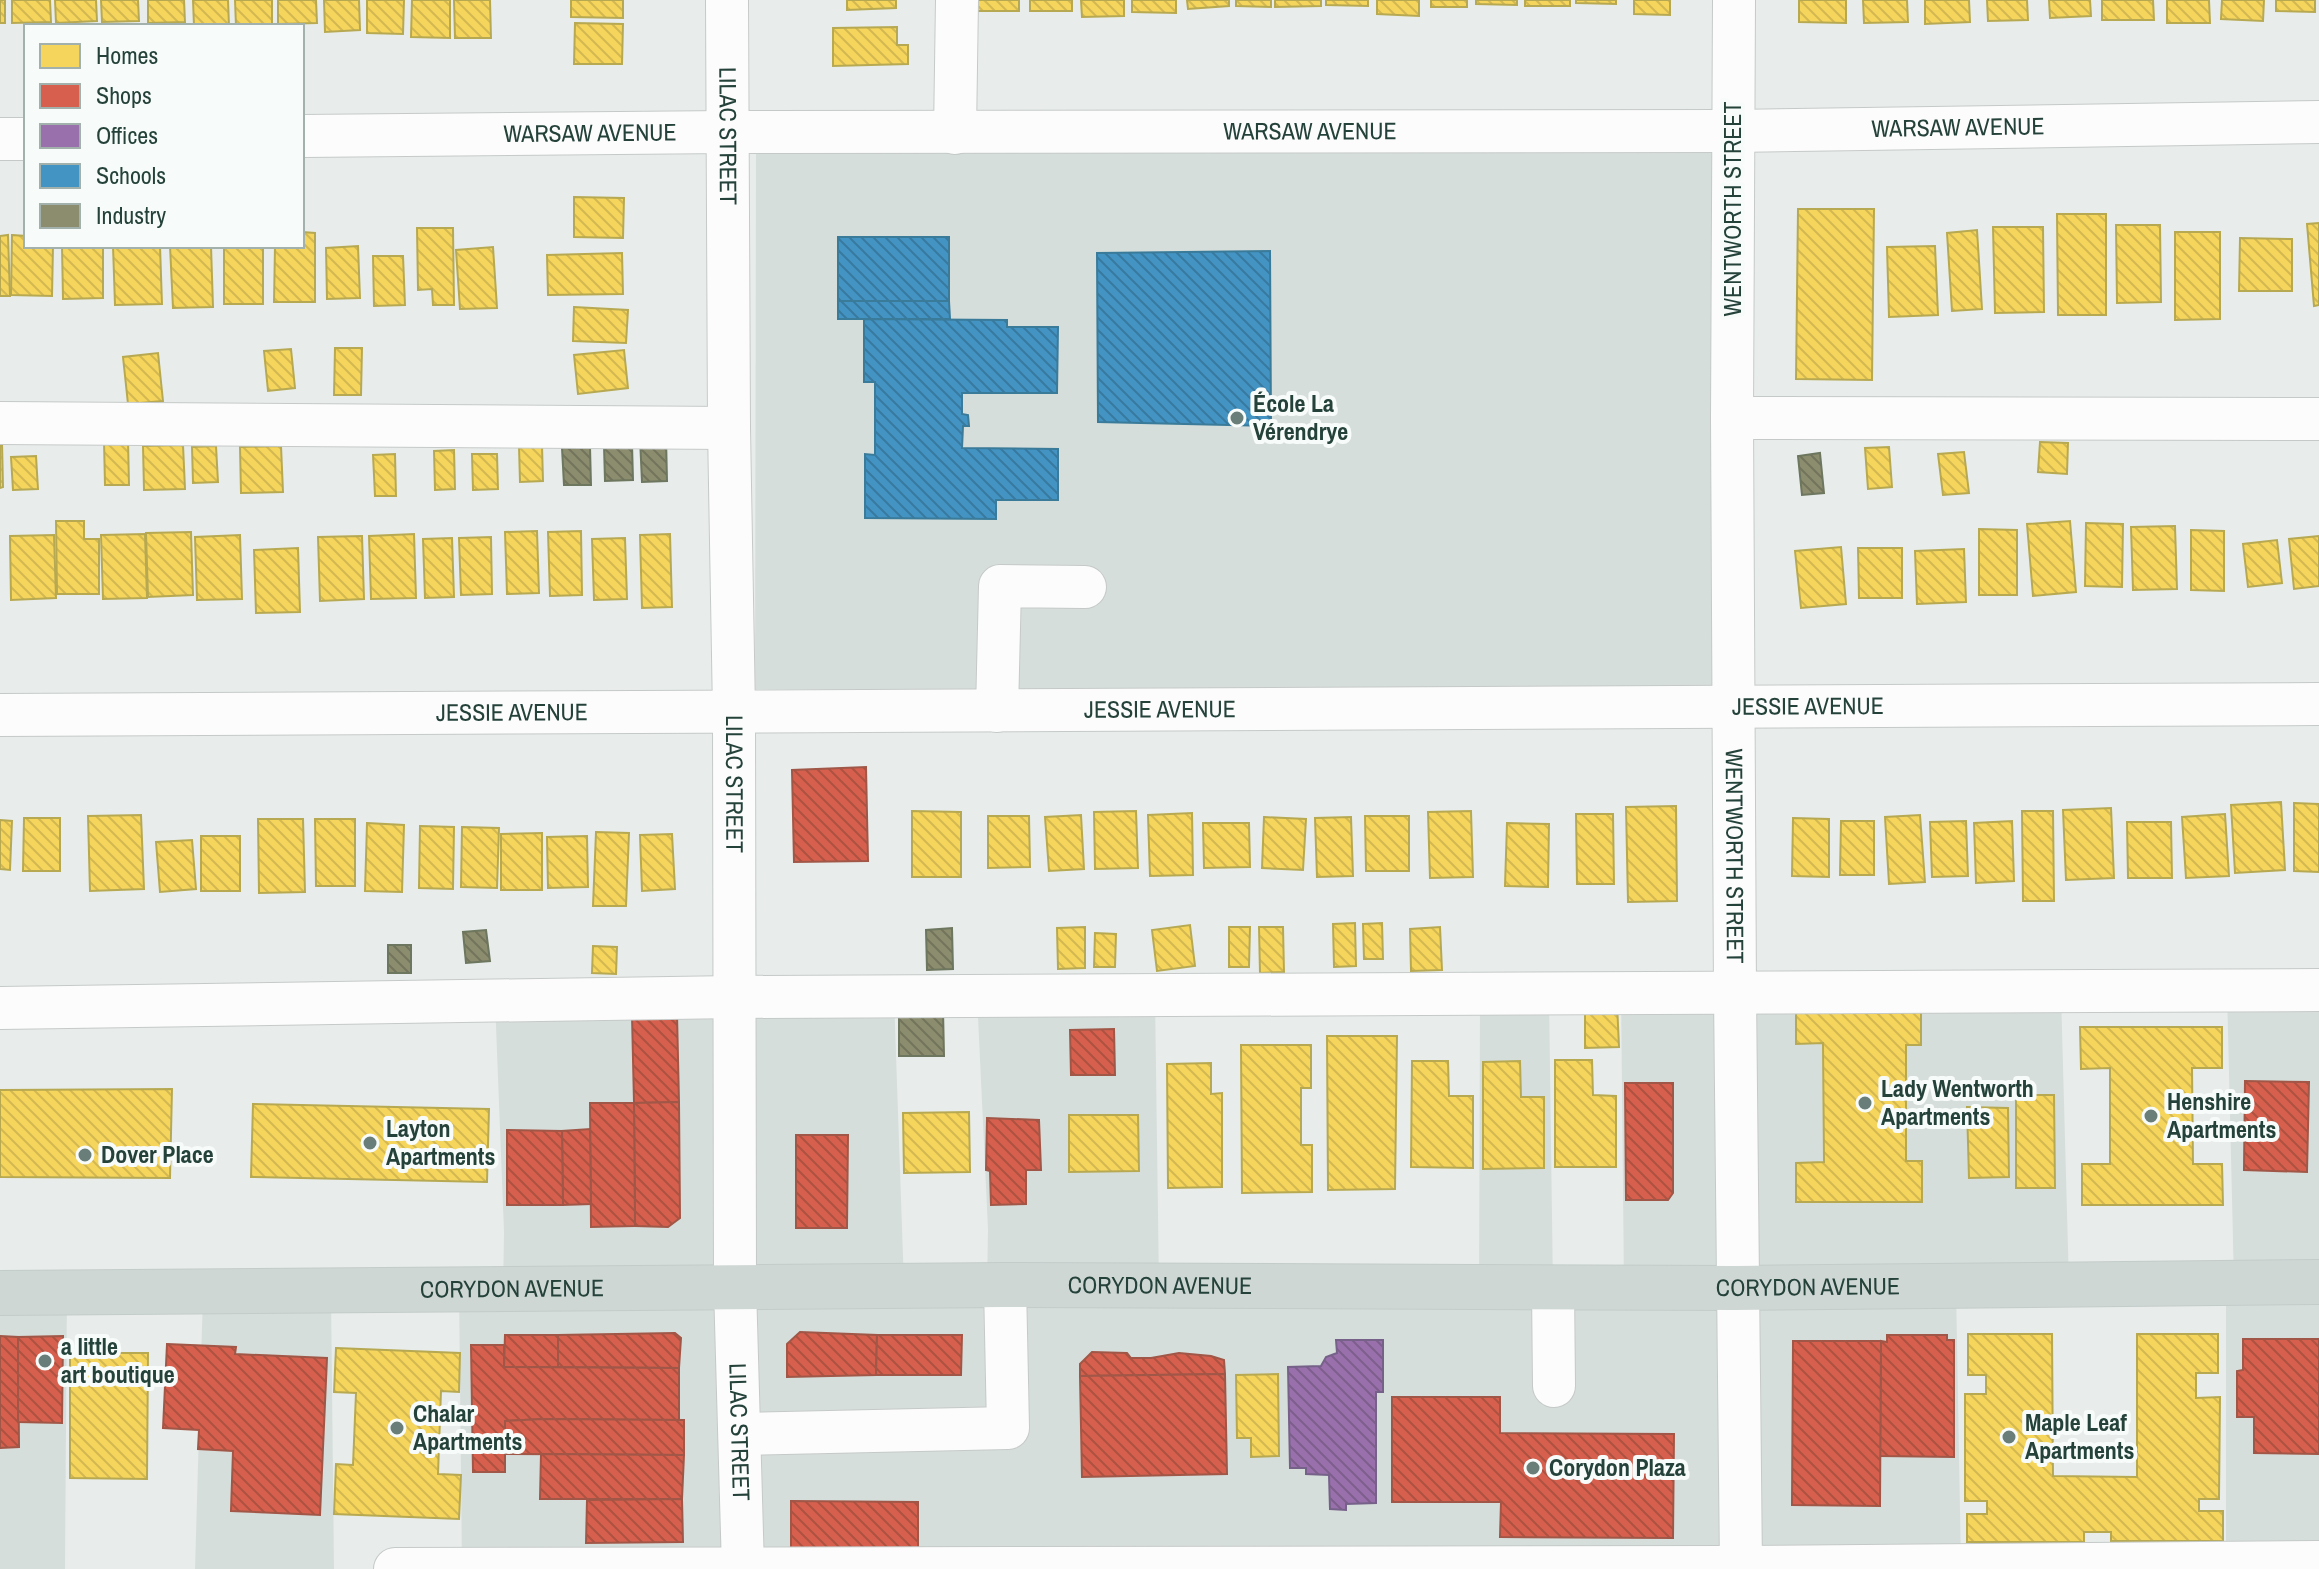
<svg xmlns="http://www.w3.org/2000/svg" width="2319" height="1569" viewBox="0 0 2319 1569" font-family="'Archivo Narrow',sans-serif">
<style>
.built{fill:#d6dedb}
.homes{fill:url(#homes-back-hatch);stroke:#b7a952;stroke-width:2}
.shops{fill:url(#shops-back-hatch);stroke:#a15747;stroke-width:2}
.offices{fill:url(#offices-back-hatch);stroke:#766289;stroke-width:2}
.schools{fill:url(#schools-back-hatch);stroke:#3a7b9a;stroke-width:2}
.industry{fill:url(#industry-back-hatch);stroke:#6d765e;stroke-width:2}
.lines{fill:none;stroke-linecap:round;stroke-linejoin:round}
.minor-casing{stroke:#c5cac8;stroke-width:44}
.major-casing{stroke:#c3ccc9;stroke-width:46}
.minor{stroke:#fcfcfc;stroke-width:42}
.major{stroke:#cfd7d5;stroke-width:44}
.poi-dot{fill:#697e78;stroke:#f7fbf9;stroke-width:3}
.labels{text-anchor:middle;stroke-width:8;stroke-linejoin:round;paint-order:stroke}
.street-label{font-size:24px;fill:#24423a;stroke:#f7fbf9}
.poi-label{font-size:24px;font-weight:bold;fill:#24423a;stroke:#f7fbf9;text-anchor:start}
</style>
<defs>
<pattern id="homes-back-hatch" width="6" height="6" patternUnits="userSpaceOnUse" patternTransform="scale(2)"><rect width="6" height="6" fill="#f6d55c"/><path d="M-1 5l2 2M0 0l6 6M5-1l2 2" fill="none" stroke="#d3b851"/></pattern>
<pattern id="shops-back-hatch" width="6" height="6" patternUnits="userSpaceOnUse" patternTransform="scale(2)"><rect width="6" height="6" fill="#d6604d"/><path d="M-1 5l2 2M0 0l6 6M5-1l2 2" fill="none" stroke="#ad5141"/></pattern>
<pattern id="offices-back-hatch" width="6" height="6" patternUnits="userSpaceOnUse" patternTransform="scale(2)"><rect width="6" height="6" fill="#9970ab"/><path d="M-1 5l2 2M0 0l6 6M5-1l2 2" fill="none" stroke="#7d5e8c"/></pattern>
<pattern id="schools-back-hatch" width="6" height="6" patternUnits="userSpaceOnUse" patternTransform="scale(2)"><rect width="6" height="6" fill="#4393c3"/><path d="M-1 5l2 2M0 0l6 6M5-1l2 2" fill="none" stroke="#387a9f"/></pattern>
<pattern id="industry-back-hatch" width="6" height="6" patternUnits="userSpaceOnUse" patternTransform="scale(2)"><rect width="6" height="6" fill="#8c8c6e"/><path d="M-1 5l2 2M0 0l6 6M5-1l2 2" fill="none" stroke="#72745b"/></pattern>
</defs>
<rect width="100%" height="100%" fill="#e8edeb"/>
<g class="built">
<polygon points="756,144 1719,148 1718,693 755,689"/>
<polygon points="2319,990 2319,1562 2226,1562 2226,1283 2234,1282 2227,991"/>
<polygon points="2061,992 2069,1284 1956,1285 1961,1565 462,1569 459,1290 503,1289 504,1232 495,1001 894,996 904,1285 987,1285 988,1229 977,996 1155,995 1159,1285 1479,1287 1480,995 1549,994 1553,1287 1624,1287 1621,994"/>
<polygon points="67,1292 65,1569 0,1569 0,1294"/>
<polygon points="203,1292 331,1292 334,1569 195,1569"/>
</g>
<g class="homes">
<rect x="0" y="0" width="5" height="23"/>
<polygon points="12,0 50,0 51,22 12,23"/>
<polygon points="55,0 96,0 97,21 56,23"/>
<polygon points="101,0 138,0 139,21 102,22"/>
<polygon points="148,0 184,0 185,22 148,23"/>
<polygon points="193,0 228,0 229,26 194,26"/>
<polygon points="235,0 272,0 272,26 236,26"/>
<polygon points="278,0 316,0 317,23 278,24"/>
<polygon points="324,0 359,0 360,30 325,32"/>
<polygon points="367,0 404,0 403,34 367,33"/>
<polygon points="412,0 450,0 450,38 411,37"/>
<polygon points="454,0 490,0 491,38 455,38"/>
<polygon points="571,0 623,0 623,18 571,17"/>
<polygon points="847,0 896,0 896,8 847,10"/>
<rect x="977" y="0" width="42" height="11"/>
<rect x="1030" y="0" width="42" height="11"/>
<polygon points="1081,0 1124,0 1124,16 1082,17"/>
<polygon points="1132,0 1176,0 1176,13 1132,12"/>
<polygon points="1187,0 1229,0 1229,6 1188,9"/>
<polygon points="1236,0 1271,0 1271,7 1236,6"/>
<polygon points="1275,0 1321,0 1321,6 1275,7"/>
<polygon points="1326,0 1368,0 1368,6 1326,5"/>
<polygon points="1377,0 1419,0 1419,16 1377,14"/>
<rect x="1431" y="0" width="36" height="7"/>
<polygon points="1476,0 1517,0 1517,5 1476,4"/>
<rect x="1525" y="0" width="45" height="6"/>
<polygon points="1576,0 1616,0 1616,4 1576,3"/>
<polygon points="1634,0 1670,0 1670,15 1634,14"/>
<polygon points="1799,0 1846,0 1846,23 1799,22"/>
<polygon points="1863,0 1907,0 1908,22 1864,23"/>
<polygon points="1925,0 1969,0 1970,22 1925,24"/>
<polygon points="1987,0 2027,0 2028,20 1988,21"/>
<polygon points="2049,0 2090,0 2091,16 2050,18"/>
<polygon points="2102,0 2153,0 2154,20 2102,20"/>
<polygon points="2167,0 2209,0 2210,23 2167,23"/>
<polygon points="2222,0 2264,0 2263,21 2221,19"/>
<polygon points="2276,0 2315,0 2315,12 2276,11"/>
<polygon points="575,23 623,24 622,64 574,64"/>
<polygon points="897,27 897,45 908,45 908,64 833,66 833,28"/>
<polygon points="574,197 624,198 623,238 574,237"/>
<polygon points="1798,209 1874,209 1872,380 1796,379"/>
<polygon points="2057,214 2106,214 2106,315 2058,315"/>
<polygon points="2319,223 2319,305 2314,306 2307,224"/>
<polygon points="2116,225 2160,225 2161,302 2117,303"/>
<polygon points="1993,227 2043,227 2044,312 1995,313"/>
<polygon points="417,228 453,228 454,305 433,305 432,289 418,290"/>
<polygon points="1977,230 1982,309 1952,311 1947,233"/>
<polygon points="302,232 315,233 315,302 274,302 275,246 302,246"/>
<polygon points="2175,232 2220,232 2220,319 2175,320"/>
<polygon points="8,235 10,296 0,296 0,236"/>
<polygon points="12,235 26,236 26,246 53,246 52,296 11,295"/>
<polygon points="2240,238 2292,239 2292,291 2239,291"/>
<polygon points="62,246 103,246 103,298 63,299"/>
<polygon points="113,246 160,246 162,304 115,305"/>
<polygon points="170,246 211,246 213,307 173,308"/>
<rect x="224" y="246" width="39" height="58"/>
<polygon points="358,246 360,298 327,299 326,248"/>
<polygon points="1935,246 1938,315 1889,317 1887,247"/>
<polygon points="493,247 497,308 460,309 456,250"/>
<polygon points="622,253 623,294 548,295 547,255"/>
<polygon points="373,256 403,256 405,305 374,306"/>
<polygon points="574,307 628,310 626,343 573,341"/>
<polygon points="335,348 362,348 361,395 334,395"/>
<polygon points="291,349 295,388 268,391 264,351"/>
<polygon points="624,350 628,388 578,394 574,355"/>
<polygon points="158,353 163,401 128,404 123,357"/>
<polygon points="128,440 129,485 105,485 104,441"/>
<polygon points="2040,442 2068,443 2067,474 2038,472"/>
<polygon points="0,443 2,443 3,487 0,488"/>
<polygon points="183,445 185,489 144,490 143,446"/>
<polygon points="216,446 218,482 193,483 192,447"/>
<polygon points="281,446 283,492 241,493 240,447"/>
<polygon points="519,446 542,446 543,481 520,482"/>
<polygon points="1889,447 1892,487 1868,489 1865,448"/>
<polygon points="454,450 455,489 435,490 434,451"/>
<polygon points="1964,452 1969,493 1943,495 1938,454"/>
<polygon points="395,454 396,496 375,496 373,455"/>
<polygon points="472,454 497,454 498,489 473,490"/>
<polygon points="36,456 38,489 13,490 11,457"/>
<polygon points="56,521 84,521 84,539 99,539 99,594 57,594"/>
<polygon points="2070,521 2076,592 2033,596 2027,524"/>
<polygon points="2086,523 2123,524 2122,587 2085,586"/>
<polygon points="2175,526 2177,589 2133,590 2131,527"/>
<polygon points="1979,529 2017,530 2017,595 1979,595"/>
<polygon points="2191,530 2224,531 2224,591 2191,590"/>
<polygon points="537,531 539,593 507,594 505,532"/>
<polygon points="581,531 582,595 550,596 548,532"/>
<polygon points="191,532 193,595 148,597 146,533"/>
<polygon points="145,534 147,598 103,599 101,535"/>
<polygon points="414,534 416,598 371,599 369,536"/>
<polygon points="670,534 672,607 642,608 640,535"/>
<polygon points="54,535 56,598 11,600 10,536"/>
<polygon points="240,535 242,599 197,600 195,537"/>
<polygon points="362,536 364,599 320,601 318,537"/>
<polygon points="2319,536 2319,586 2294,589 2289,539"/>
<polygon points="491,537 492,594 461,595 459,538"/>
<polygon points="452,538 454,597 425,598 423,539"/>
<polygon points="625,538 627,599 594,600 592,539"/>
<polygon points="2277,540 2282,583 2248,587 2243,544"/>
<polygon points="1841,547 1846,604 1801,608 1795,551"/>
<polygon points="298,548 300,612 256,613 254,550"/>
<polygon points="1858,548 1902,548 1902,598 1859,598"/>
<polygon points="1964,549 1966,602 1917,604 1915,551"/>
<polygon points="2281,802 2285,870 2235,873 2231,805"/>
<polygon points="2294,803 2319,804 2319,872 2294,871"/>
<polygon points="1676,806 1677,901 1628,902 1626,807"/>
<polygon points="2111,808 2114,878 2066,880 2063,810"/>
<polygon points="912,811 961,812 961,877 912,877"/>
<polygon points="1136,811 1138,868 1095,869 1094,812"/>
<polygon points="1471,811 1473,877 1430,878 1428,812"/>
<polygon points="2022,811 2053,811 2054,901 2023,901"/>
<polygon points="1192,813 1193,875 1150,876 1148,815"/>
<polygon points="1576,814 1613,814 1614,884 1577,884"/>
<polygon points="2225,814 2229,876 2186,878 2182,817"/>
<polygon points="141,815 144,889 90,891 88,816"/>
<polygon points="1081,815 1084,869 1049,871 1045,817"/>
<polygon points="1920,815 1925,882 1889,884 1885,817"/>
<polygon points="988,816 1029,816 1030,867 988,868"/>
<polygon points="1365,816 1409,816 1409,871 1366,871"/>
<polygon points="1264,817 1306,819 1303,870 1262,868"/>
<polygon points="1351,817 1353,876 1317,877 1315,818"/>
<polygon points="24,818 60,818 60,871 23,871"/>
<polygon points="1793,818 1829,819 1829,877 1792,876"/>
<polygon points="258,819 303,819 305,892 259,893"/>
<polygon points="315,819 355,819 355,886 316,886"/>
<polygon points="0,820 12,821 10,870 0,869"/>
<polygon points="1841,821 1874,821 1874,875 1840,875"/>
<polygon points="1966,821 1968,876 1932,877 1930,822"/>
<polygon points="2012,821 2014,881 1976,883 1974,823"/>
<polygon points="2127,822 2171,822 2172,878 2128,878"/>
<polygon points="367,823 404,825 402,892 365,891"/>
<polygon points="1203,823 1249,823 1250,867 1204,868"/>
<polygon points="1507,823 1549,824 1548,887 1505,886"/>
<polygon points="420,826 454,827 453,889 419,888"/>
<polygon points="462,827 499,828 497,888 461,887"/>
<polygon points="596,832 629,833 626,906 593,906"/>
<polygon points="542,833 542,890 501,890 501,834"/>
<polygon points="672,834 675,889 642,891 640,835"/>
<rect x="201" y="836" width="39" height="55"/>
<polygon points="587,836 588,887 548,888 547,837"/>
<polygon points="192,840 196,889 160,892 156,842"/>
<polygon points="1355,923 1356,966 1334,967 1333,924"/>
<polygon points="1382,923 1383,959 1364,959 1363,924"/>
<polygon points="1190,925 1195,966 1157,971 1152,930"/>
<polygon points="1085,927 1085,968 1058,969 1057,928"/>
<polygon points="1229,927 1250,927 1249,967 1229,967"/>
<polygon points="1259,927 1283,927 1284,972 1260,973"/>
<polygon points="1440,927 1442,970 1411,971 1410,929"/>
<polygon points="1095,933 1116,934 1115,967 1094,967"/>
<polygon points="593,946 617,947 616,974 592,973"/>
<polygon points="1585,1003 1617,1003 1619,1047 1585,1048"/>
<polygon points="1796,1006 1921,1006 1921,1045 1906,1045 1906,1161 1922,1161 1922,1202 1796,1202 1796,1163 1824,1162 1823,1043 1796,1044"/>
<polygon points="2080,1027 2222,1027 2222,1068 2192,1068 2193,1164 2222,1164 2223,1205 2082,1205 2082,1164 2110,1164 2110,1068 2081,1069"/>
<polygon points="1327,1036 1397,1036 1395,1189 1328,1190"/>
<polygon points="1241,1045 1311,1045 1311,1088 1301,1088 1301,1145 1312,1145 1312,1192 1242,1193"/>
<polygon points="1555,1060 1592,1060 1593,1095 1616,1096 1616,1167 1555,1167"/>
<polygon points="1412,1061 1448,1061 1449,1096 1473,1096 1473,1168 1411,1167"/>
<polygon points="1520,1061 1521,1097 1544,1097 1544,1168 1483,1169 1483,1062"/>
<polygon points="1211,1063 1211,1094 1222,1093 1222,1187 1168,1188 1167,1064"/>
<polygon points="172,1089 170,1178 0,1177 0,1090"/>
<polygon points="2016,1095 2054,1095 2055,1188 2016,1188"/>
<polygon points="253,1104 489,1109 487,1182 251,1177"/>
<polygon points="1967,1107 2008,1108 2009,1177 1969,1178"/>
<polygon points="969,1112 970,1172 904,1173 903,1113"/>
<polygon points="1069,1115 1138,1115 1139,1171 1069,1172"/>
<polygon points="1968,1334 2052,1334 2053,1476 2137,1477 2137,1334 2218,1334 2218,1373 2196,1373 2196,1398 2220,1397 2219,1499 2199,1499 2199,1511 2223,1511 2223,1541 2111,1541 2111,1532 2084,1532 2084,1542 1967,1542 1967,1514 1987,1514 1987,1501 1965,1501 1965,1394 1986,1394 1986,1375 1968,1375"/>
<polygon points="336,1348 460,1353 459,1392 441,1391 438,1474 461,1475 459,1519 334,1514 336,1464 353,1465 356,1393 334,1392"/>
<polygon points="70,1353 148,1353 147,1479 70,1478"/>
<polygon points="1278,1374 1279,1456 1251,1457 1251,1438 1237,1438 1236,1375"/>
</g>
<g class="shops">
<polygon points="866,767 868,861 794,862 792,770"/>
<polygon points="677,1014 679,1102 634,1103 632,1015"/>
<polygon points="1114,1029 1115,1075 1071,1075 1070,1030"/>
<polygon points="2245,1081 2309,1082 2307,1172 2244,1170"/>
<polygon points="1625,1083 1673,1083 1673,1193 1668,1200 1626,1200"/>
<polygon points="679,1102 680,1218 668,1227 635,1226 634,1103"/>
<polygon points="590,1103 634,1103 635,1226 591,1227"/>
<polygon points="987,1118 1039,1120 1041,1170 1026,1170 1026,1204 991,1205 990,1171 986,1170"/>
<polygon points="590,1129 591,1204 563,1205 562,1131"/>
<polygon points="507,1130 562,1131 563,1205 507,1205"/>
<polygon points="796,1135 848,1135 847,1228 796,1228"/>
<polygon points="800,1332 877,1335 876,1375 787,1377 787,1344"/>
<polygon points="675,1333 681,1338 679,1368 558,1367 558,1335"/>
<polygon points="505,1335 558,1335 558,1367 504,1367"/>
<polygon points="877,1335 962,1335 961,1375 876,1375"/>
<polygon points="1887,1335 1947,1335 1947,1340 1954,1340 1954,1457 1880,1456 1881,1341 1887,1342"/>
<polygon points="0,1336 18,1337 19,1447 0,1448"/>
<polygon points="63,1336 62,1423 18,1422 18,1337"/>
<polygon points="2243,1339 2319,1339 2319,1454 2254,1453 2254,1417 2237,1417 2237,1371 2243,1370"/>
<polygon points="1793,1341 1881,1341 1880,1506 1792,1505"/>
<polygon points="167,1344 236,1347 235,1354 327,1358 320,1515 231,1511 233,1451 198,1449 199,1430 163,1428"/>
<polygon points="471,1345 504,1345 504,1367 679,1368 679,1420 543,1419 505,1421 505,1472 473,1472"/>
<polygon points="1092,1352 1127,1353 1131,1358 1151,1358 1179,1353 1211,1356 1224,1360 1225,1374 1080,1376 1080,1364"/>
<polygon points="1225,1374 1227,1474 1082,1477 1080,1376"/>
<polygon points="1392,1397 1500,1397 1500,1433 1674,1434 1673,1538 1500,1537 1501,1502 1392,1502"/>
<polygon points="543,1419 684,1420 684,1455 505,1454 505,1421"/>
<polygon points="541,1454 684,1455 682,1499 540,1499"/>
<polygon points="682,1499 683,1542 586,1543 587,1500"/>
<polygon points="791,1501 918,1502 918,1548 791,1548"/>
</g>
<polygon class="offices" points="1336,1340 1383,1340 1383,1392 1376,1392 1376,1503 1346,1504 1346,1510 1330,1509 1329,1475 1306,1474 1306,1468 1290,1468 1288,1367 1321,1366 1326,1357 1337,1353"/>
<g class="schools">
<rect x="838" y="237" width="111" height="64"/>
<polygon points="1270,251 1271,426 1098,422 1097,253"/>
<polygon points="838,301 949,301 950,319 838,319"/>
<polygon points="864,319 1007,320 1007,327 1058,327 1057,393 962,393 962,414 968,415 969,426 963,426 962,448 1058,449 1058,500 996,500 996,519 865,518 865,454 875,455 875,382 864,382"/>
</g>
<g class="industry">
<polygon points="666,437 667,481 642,482 640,438"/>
<polygon points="632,444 633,480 605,481 604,445"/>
<polygon points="590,447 591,485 564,485 562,448"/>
<polygon points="1820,453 1824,493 1802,495 1798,456"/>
<polygon points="952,928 953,969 927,970 926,930"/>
<polygon points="486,930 490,961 466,963 463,932"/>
<rect x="388" y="945" width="23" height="28"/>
<polygon points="899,1010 943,1010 944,1056 899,1056"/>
</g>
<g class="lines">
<defs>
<g id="minor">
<path id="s1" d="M727,0L729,428L734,712L735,1287L743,1569"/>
<path id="s2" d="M1734,0L1732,418L1735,994L1741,1569"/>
<polyline points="955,133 957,0"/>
<path id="s3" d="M302,136L728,132L1734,131L2319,122"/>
<polyline points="0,139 26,139"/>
<polyline points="1732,418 2319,419"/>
<polyline points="0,423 729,428"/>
<polyline points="997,711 1000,586 1085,587"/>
<path id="s4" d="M0,715L2319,704"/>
<polyline points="0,1008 734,997 2319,990"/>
<polyline points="1553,1287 1554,1386"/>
<polyline points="741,1434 1008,1428 1005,1285"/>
<polyline points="395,1569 1741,1567 2319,1562"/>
</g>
<g id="major">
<path id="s5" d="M0,1293L1005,1285L1736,1288L2319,1282"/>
</g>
</defs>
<use href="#minor" class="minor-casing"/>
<use href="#major" class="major-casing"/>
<use href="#minor" class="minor"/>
<use href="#major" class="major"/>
</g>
<g class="poi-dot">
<circle cx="1237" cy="418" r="8"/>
<circle cx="1865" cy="1103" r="8"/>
<circle cx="2151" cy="1116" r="8"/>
<circle cx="370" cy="1143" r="8"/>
<circle cx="85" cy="1155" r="8"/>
<circle cx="45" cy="1361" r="8"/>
<circle cx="397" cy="1428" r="8"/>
<circle cx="2009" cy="1437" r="8"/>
<circle cx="1533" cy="1468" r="8"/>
</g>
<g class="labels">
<g class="street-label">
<text dy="8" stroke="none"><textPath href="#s3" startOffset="1656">WARSAW AVENUE</textPath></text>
<text dy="8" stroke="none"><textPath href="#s3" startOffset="1008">WARSAW AVENUE</textPath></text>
<text dy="8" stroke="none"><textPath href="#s3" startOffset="288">WARSAW AVENUE</textPath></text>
<text dy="8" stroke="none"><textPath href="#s1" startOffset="136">LILAC STREET</textPath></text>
<text transform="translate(1733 209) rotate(-90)" y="8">WENTWORTH STREET</text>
<text dy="8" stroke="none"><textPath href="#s4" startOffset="1808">JESSIE AVENUE</textPath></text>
<text dy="8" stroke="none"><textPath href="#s4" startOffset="1160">JESSIE AVENUE</textPath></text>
<text dy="8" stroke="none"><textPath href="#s4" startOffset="512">JESSIE AVENUE</textPath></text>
<text dy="8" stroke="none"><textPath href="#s1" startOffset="784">LILAC STREET</textPath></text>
<text dy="8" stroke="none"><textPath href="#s2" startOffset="856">WENTWORTH STREET</textPath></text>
<text dy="8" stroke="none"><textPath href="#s5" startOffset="1160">CORYDON AVENUE</textPath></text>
<text dy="8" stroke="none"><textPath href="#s5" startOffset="1808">CORYDON AVENUE</textPath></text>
<text dy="8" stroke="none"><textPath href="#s5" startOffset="512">CORYDON AVENUE</textPath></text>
<text dy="8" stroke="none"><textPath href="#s1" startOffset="1432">LILAC STREET</textPath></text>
</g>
<g class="poi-label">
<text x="1253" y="412">École La<tspan x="1253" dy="28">Vérendrye</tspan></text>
<text x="1881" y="1097">Lady Wentworth<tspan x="1881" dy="28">Apartments</tspan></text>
<text x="2167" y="1110">Henshire<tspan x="2167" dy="28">Apartments</tspan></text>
<text x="386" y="1137">Layton<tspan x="386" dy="28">Apartments</tspan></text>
<text x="101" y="1163">Dover Place</text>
<text x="61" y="1355">a little<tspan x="61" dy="28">art boutique</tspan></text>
<text x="413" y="1422">Chalar<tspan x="413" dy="28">Apartments</tspan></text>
<text x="2025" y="1431">Maple Leaf<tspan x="2025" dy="28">Apartments</tspan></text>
<text x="1549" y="1476">Corydon Plaza</text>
</g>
</g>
<rect x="24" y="24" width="280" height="224" fill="#f7fbf9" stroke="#a3b1ad" stroke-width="2"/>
<rect x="40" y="44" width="40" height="24" fill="#f6d55c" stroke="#a3b1ad" stroke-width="2"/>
<text x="96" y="64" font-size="24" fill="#24423a">Homes</text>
<rect x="40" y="84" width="40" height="24" fill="#d6604d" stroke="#a3b1ad" stroke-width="2"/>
<text x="96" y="104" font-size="24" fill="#24423a">Shops</text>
<rect x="40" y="124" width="40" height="24" fill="#9970ab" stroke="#a3b1ad" stroke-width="2"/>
<text x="96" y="144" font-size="24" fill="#24423a">Offices</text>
<rect x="40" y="164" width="40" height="24" fill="#4393c3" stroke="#a3b1ad" stroke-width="2"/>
<text x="96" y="184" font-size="24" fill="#24423a">Schools</text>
<rect x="40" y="204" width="40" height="24" fill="#8c8c6e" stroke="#a3b1ad" stroke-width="2"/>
<text x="96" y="224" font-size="24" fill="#24423a">Industry</text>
</svg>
